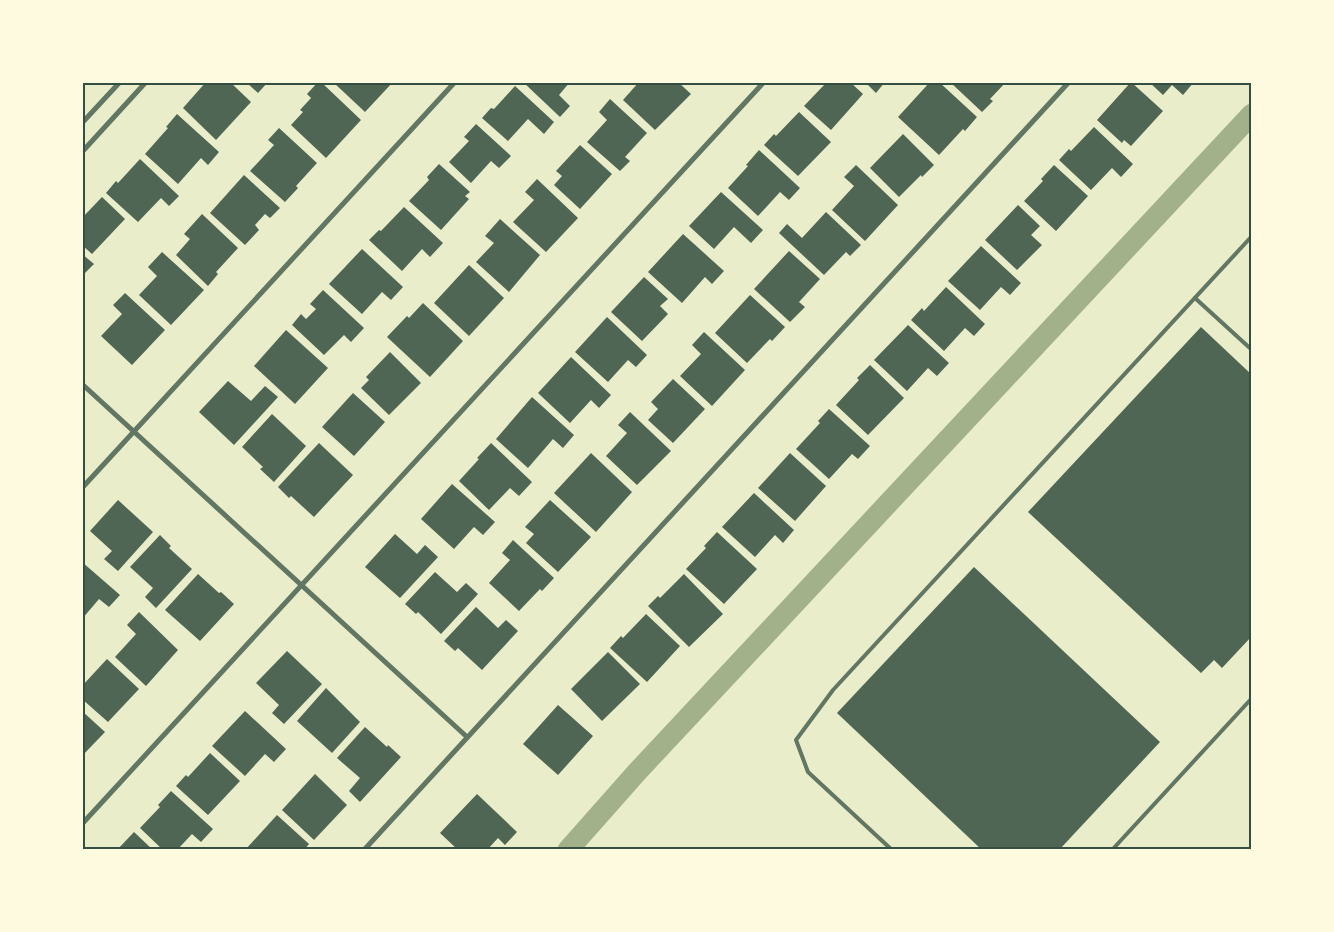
<svg xmlns="http://www.w3.org/2000/svg" width="1334" height="932" viewBox="0 0 1334 932" font-family="'Noto Sans',sans-serif">
<style>
.lines{fill:none;stroke-linecap:round;stroke-linejoin:round}
.canal{stroke:#a3b18a;stroke-width:21}
.building{fill:#4f6655}
.service{stroke:#617663;stroke-width:4}
.minor{stroke:#617663;stroke-width:5}
.neatline{fill:none;stroke:#344e41;stroke-width:2}
</style>
<rect width="100%" height="100%" fill="#e9edc9"/>
<g class="lines">
<polyline class="canal" points="568,850 637,772 1252,114"/>
</g>
<g class="building">
<polygon points="206,82 230,82 251,102 216,140 183,108"/>
<polygon points="246,82 268,82 258,93"/>
<polygon points="318,82 321,82 361,120 326,158 291,125 303,112 300,110 311,98 307,94"/>
<polygon points="333,82 393,82 365,112"/>
<polygon points="523,82 570,82 559,95 570,106 560,117"/>
<polygon points="639,82 678,82 691,94 655,130 623,100"/>
<polygon points="824,82 850,82 863,94 831,130 804,106 825,84"/>
<polygon points="865,82 885,82 876,93"/>
<polygon points="930,82 939,82 977,117 965,131 963,129 939,155 898,117"/>
<polygon points="950,82 1006,82 990,99 993,101 982,112"/>
<polygon points="1131,82 1163,111 1131,146 1124,140 1122,143 1097,120"/>
<polygon points="1149,82 1194,82 1183,95 1172,85 1163,95"/>
<polygon points="515,86 554,122 544,134 528,119 508,141 482,118 491,108 494,109"/>
<polygon points="610,99 647,133 625,157 630,161 620,171 587,142 607,120 599,112"/>
<polygon points="799,112 831,142 798,176 764,145 774,134 776,136"/>
<polygon points="177,114 219,152 208,165 201,158 178,184 145,154 168,128 166,127"/>
<polygon points="476,124 511,156 499,168 491,161 471,183 449,162 469,141 464,137"/>
<polygon points="1094,127 1133,164 1121,177 1112,168 1091,190 1059,160 1069,149 1071,151"/>
<polygon points="279,128 317,163 296,186 298,188 285,202 250,171 274,145 268,140"/>
<polygon points="903,134 934,165 922,177 921,175 899,197 870,168"/>
<polygon points="580,145 612,174 580,209 554,185 562,176 556,171"/>
<polygon points="759,150 800,188 789,200 780,192 758,216 728,188 748,166 746,165"/>
<polygon points="140,159 179,196 169,206 161,198 138,222 106,193 116,181 118,183"/>
<polygon points="439,164 470,192 465,196 469,199 441,230 409,201 429,180 427,177"/>
<polygon points="856,165 898,205 865,241 832,210 854,186 844,177"/>
<polygon points="1054,165 1088,196 1056,231 1024,201 1043,181 1041,179"/>
<polygon points="244,175 280,208 270,218 265,214 255,225 259,230 245,245 210,213"/>
<polygon points="537,179 578,218 546,252 513,222 534,200 525,192"/>
<polygon points="721,192 763,230 751,243 734,227 714,249 689,226"/>
<polygon points="102,197 125,219 92,254 82,245 82,218"/>
<polygon points="1018,205 1040,226 1031,235 1042,245 1017,270 985,240"/>
<polygon points="404,207 443,243 430,257 422,249 402,271 369,240 379,230 381,231"/>
<polygon points="826,212 861,245 850,256 846,252 824,275 779,233 787,224 802,238"/>
<polygon points="202,214 238,248 216,272 218,274 208,286 176,255 190,239 184,234"/>
<polygon points="500,219 540,255 509,292 476,262 494,243 485,236"/>
<polygon points="683,234 724,271 712,284 705,277 682,303 648,272"/>
<polygon points="981,246 1021,283 1010,295 1001,287 980,310 948,281"/>
<polygon points="362,249 403,287 391,300 382,292 362,314 329,284"/>
<polygon points="789,251 820,279 799,302 805,307 790,322 754,289"/>
<polygon points="162,252 204,290 171,325 139,295 157,276 148,267"/>
<polygon points="82,254 94,264 82,276"/>
<polygon points="469,265 504,298 469,336 434,303"/>
<polygon points="644,277 668,299 660,306 668,314 642,341 611,312"/>
<polygon points="946,287 985,324 974,336 965,328 944,351 911,320 922,308 924,311"/>
<polygon points="323,290 364,328 351,342 344,335 324,355 292,325 301,314 306,319 316,309 310,304"/>
<polygon points="125,293 165,330 132,365 101,336 122,314 113,305"/>
<polygon points="750,295 785,327 772,341 770,339 747,363 715,333"/>
<polygon points="423,303 463,341 430,377 387,337 407,316 409,318"/>
<polygon points="607,317 647,355 636,367 628,360 608,382 575,352"/>
<polygon points="908,325 949,363 937,376 928,368 907,391 874,360"/>
<polygon points="1201,327 1252,375 1252,636 1222,668 1214,660 1201,673 1028,512"/>
<polygon points="286,330 328,368 295,404 254,366"/>
<polygon points="704,332 745,370 712,406 680,376 701,354 692,345"/>
<polygon points="390,352 421,383 389,415 361,388 369,380 366,377"/>
<polygon points="571,357 611,395 599,408 591,400 570,423 538,393"/>
<polygon points="870,365 904,398 868,435 836,405 859,380 857,378"/>
<polygon points="673,379 705,409 673,443 648,420 658,409 651,402"/>
<polygon points="228,381 251,401 265,386 278,397 234,445 199,412"/>
<polygon points="353,393 385,422 354,456 322,427"/>
<polygon points="532,397 574,435 563,448 553,439 528,468 496,439"/>
<polygon points="829,409 870,446 858,459 852,454 829,479 796,449 820,423 818,421"/>
<polygon points="630,412 671,451 637,485 606,456 627,433 618,425"/>
<polygon points="272,414 306,446 274,482 260,469 263,467 242,447"/>
<polygon points="319,443 353,475 314,517 291,496 289,498 278,487"/>
<polygon points="491,443 532,482 519,496 510,488 489,510 459,481 479,459 477,458"/>
<polygon points="591,453 632,492 596,532 554,493"/>
<polygon points="790,453 826,486 795,521 758,488"/>
<polygon points="452,484 495,522 483,535 474,527 454,549 421,519"/>
<polygon points="754,493 794,530 783,543 775,535 755,557 722,527"/>
<polygon points="118,500 153,532 118,571 104,559 112,551 90,531"/>
<polygon points="550,500 591,537 558,572 526,543 534,534 525,527"/>
<polygon points="717,532 757,569 724,604 686,569 706,548 704,546"/>
<polygon points="395,534 417,554 425,545 438,557 400,598 365,567"/>
<polygon points="160,535 171,546 169,548 192,569 156,608 145,597 153,588 130,567"/>
<polygon points="513,540 554,578 542,591 540,589 519,611 489,583 510,560 502,553"/>
<polygon points="82,562 120,595 109,607 99,599 82,619"/>
<polygon points="974,567 1160,742 1059,850 982,850 837,713"/>
<polygon points="435,572 457,592 466,583 478,594 441,634 418,612 416,614 405,604"/>
<polygon points="198,574 219,593 221,592 234,604 200,641 165,610"/>
<polygon points="684,574 723,614 689,647 648,606 658,596 660,598"/>
<polygon points="476,607 498,628 506,620 518,631 482,670 458,648 455,651 444,641"/>
<polygon points="139,612 178,650 146,686 115,657 136,634 127,625"/>
<polygon points="646,614 680,646 647,682 610,648 621,636 623,638"/>
<polygon points="287,651 322,684 284,724 272,713 279,705 256,683"/>
<polygon points="608,652 640,684 602,721 571,689"/>
<polygon points="107,659 139,689 108,722 82,699 82,686"/>
<polygon points="326,688 360,722 332,753 297,721"/>
<polygon points="558,705 593,736 558,775 523,744"/>
<polygon points="82,711 105,732 82,756"/>
<polygon points="245,711 286,749 274,762 265,754 245,776 212,746"/>
<polygon points="365,727 387,747 388,745 401,757 360,802 349,791 360,778 337,758"/>
<polygon points="210,753 240,781 208,815 176,786 186,775 188,777"/>
<polygon points="315,774 347,805 314,840 282,810"/>
<polygon points="171,791 213,829 201,842 192,834 177,850 163,850 140,828 160,807 158,805"/>
<polygon points="477,794 517,832 505,845 498,838 487,850 458,850 440,833"/>
<polygon points="277,815 309,844 304,850 245,850"/>
<polygon points="134,832 153,850 117,850"/>
</g>
<g class="lines">
<g class="service">
<polyline points="1195,298 1252,350"/>
<polyline points="892,850 808,772 796,740 833,690 1252,236"/>
<polyline points="1112,850 1252,698"/>
</g>
<g class="minor">
<polyline points="82,123 120,82"/>
<polyline points="82,152 146,82"/>
<polyline points="82,384 467,737"/>
<polyline points="82,488 455,82"/>
<polyline points="82,824 764,82"/>
<polyline points="364,850 1069,82"/>
</g>
</g>
<rect width="1334" height="932" fill="none" stroke="#fefae0" stroke-width="168"/>
<rect x="84" y="84" width="1166" height="764" class="neatline"/>
</svg>
